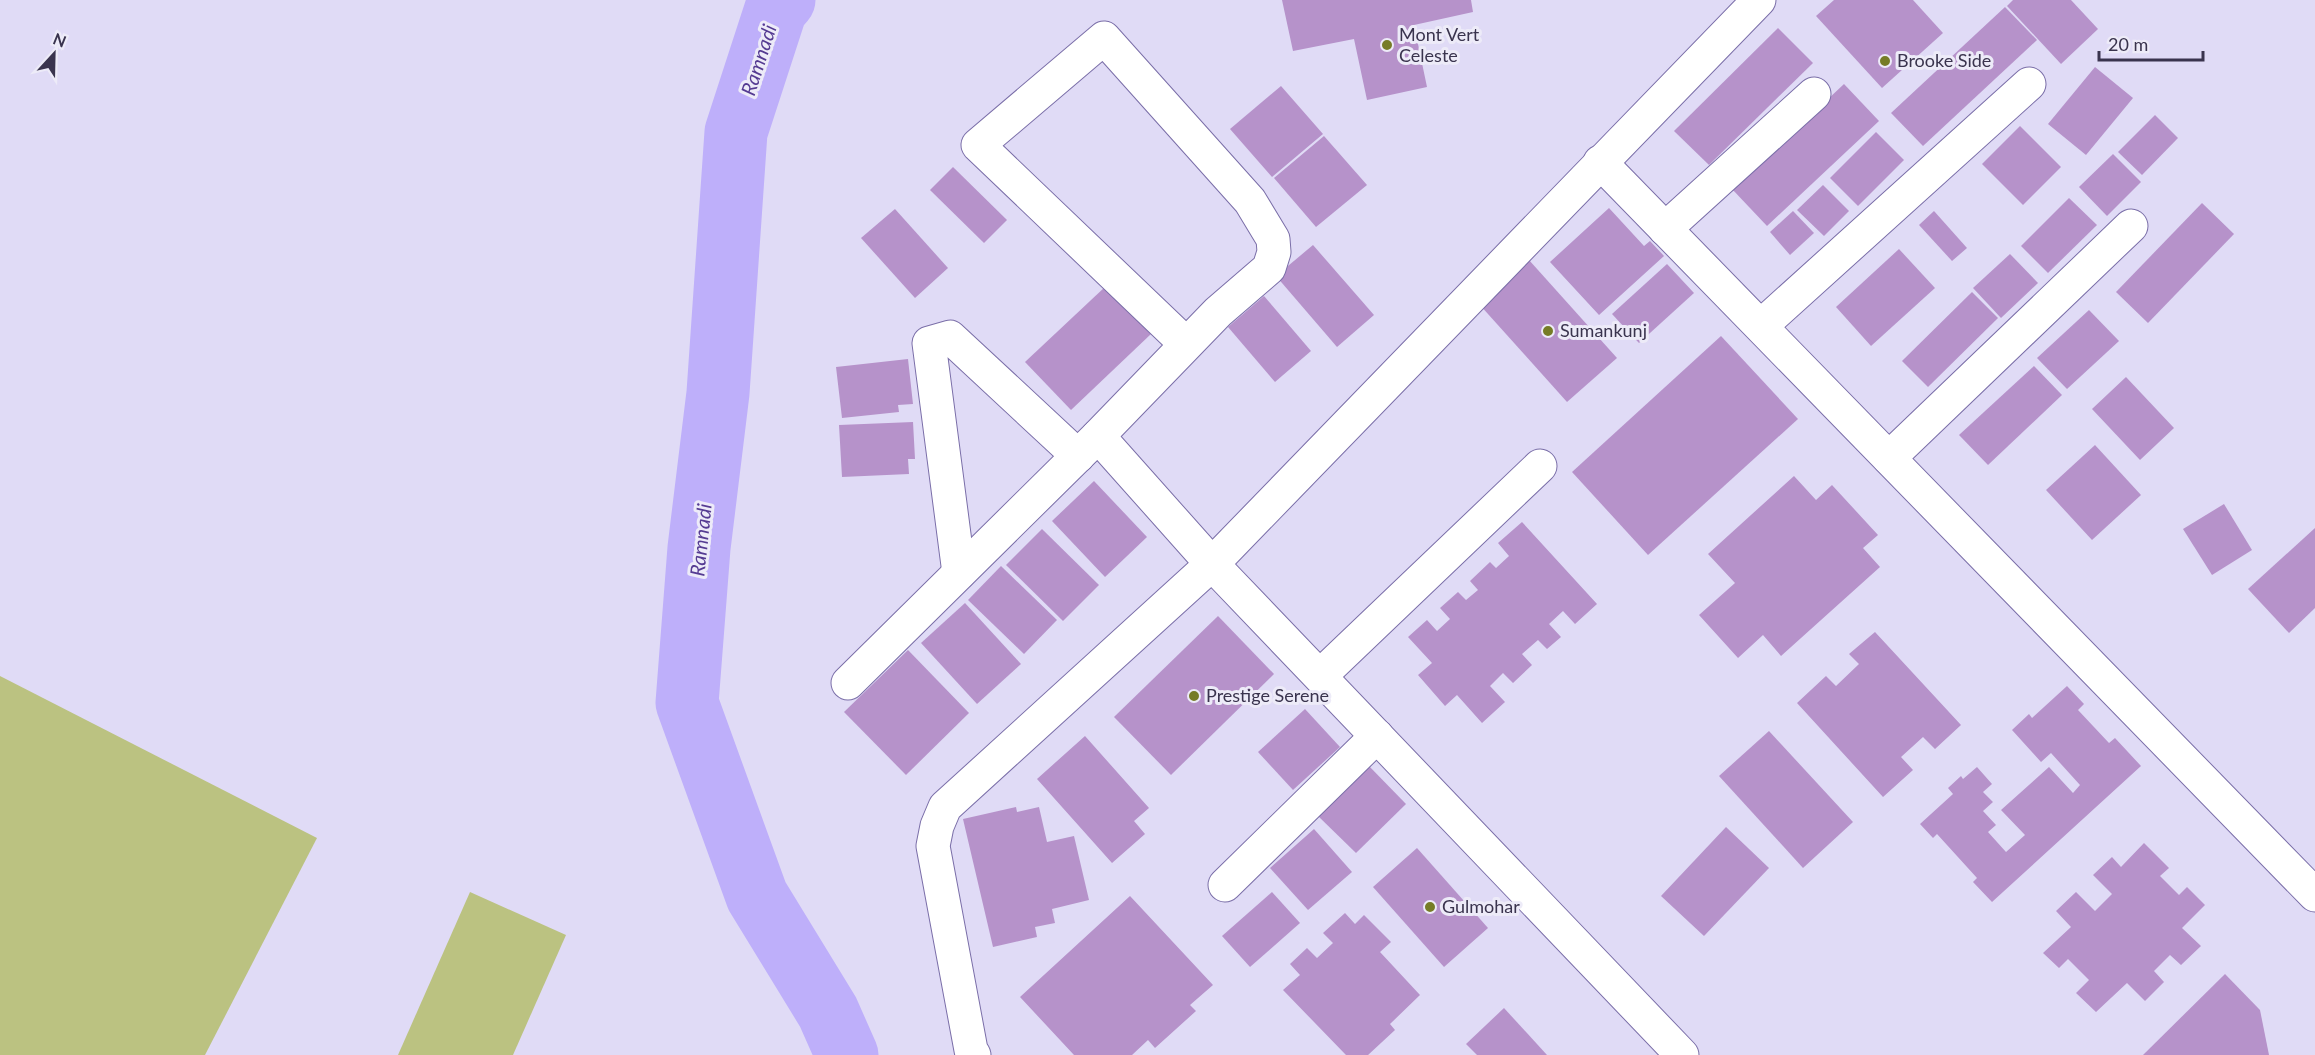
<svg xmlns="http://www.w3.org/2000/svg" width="2315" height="1055" viewBox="0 0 2315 1055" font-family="Lato,sans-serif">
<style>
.green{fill:#bbc281}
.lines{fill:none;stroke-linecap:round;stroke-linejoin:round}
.river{stroke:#beaffa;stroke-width:63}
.building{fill:#b692ca}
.minor-casing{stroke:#7a6ea8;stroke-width:35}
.minor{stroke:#fff;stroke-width:33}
.poi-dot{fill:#767c26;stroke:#edebf8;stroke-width:2}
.labels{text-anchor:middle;stroke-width:6;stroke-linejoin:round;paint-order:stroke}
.poi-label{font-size:18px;fill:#3a344e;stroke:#edebf8;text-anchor:start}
.water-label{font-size:20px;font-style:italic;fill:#553b92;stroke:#edebf8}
</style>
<rect width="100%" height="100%" fill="#e0dbf6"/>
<g class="green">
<polygon points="0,676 317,838 205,1055 0,1055"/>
<polygon points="470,892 566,935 513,1055 398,1055"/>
</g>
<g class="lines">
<polyline class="river" points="784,0 776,9 736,132 718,393 699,548 687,703 757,896 828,1012 847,1055"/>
</g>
<g class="building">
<polygon points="1282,0 1471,0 1473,12 1414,25 1427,87 1367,100 1354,39 1293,51"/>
<polygon points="1834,0 1913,0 1943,33 1882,88 1816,16"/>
<polygon points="2013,0 2071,0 2098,29 2061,64 2007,6"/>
<polygon points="2005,7 2037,40 1923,146 1891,113"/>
<polygon points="1778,28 1813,63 1709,165 1674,131"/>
<polygon points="2095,67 2133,98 2086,155 2048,124"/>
<polygon points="1844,84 1879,121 1767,226 1732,189"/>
<polygon points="1281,86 1323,134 1272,177 1230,129"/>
<polygon points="2155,115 2178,138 2142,175 2118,152"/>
<polygon points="2020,126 2061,167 2023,205 1982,164"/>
<polygon points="1876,132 1904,160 1858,206 1830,178"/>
<polygon points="1324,136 1367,185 1316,227 1274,178"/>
<polygon points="2113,154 2141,182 2107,216 2079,187"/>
<polygon points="953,167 1007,220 984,243 930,190"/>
<polygon points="1823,185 1849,211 1824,236 1797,210"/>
<polygon points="2069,198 2097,225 2048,273 2021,246"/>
<polygon points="2202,203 2234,234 2148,323 2116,292"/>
<polygon points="1609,208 1644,246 1650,241 1664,256 1599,315 1550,262"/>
<polygon points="895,209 948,268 915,298 861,238"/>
<polygon points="1793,211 1814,233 1790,255 1770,232"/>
<polygon points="1934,211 1967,248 1952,261 1919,225"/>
<polygon points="1313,245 1374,315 1337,347 1276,276"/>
<polygon points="1899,249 1935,288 1871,346 1836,307"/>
<polygon points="2010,254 2038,283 2001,318 1973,288"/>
<polygon points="1529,260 1617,358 1567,402 1479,304"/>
<polygon points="1667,264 1694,293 1639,343 1612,314"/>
<polygon points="1106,286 1151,334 1071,410 1025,362"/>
<polygon points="1972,292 1998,318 1928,387 1902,361"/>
<polygon points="1264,296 1311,351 1275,382 1228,327"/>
<polygon points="2089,310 2119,341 2067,389 2037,358"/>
<polygon points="1721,336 1798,419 1648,555 1572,472"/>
<polygon points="908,359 913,404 898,405 899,412 842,418 836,367"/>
<polygon points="2034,366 2062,395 1988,465 1959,435"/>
<polygon points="2126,377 2174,428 2140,460 2092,409"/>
<polygon points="913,422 915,459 908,459 909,474 842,477 839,425"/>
<polygon points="2095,445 2141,495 2092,540 2046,490"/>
<polygon points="1794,476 1816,500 1832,485 1878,535 1863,548 1880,567 1781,656 1763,635 1738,658 1699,615 1735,583 1708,554"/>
<polygon points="1094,481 1147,537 1105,577 1052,521"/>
<polygon points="2224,504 2252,550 2212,575 2183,529"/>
<polygon points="1522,522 1597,604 1575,624 1563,611 1549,624 1561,637 1547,649 1538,640 1522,654 1532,665 1513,683 1503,673 1490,686 1505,702 1482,723 1457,695 1445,706 1418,675 1432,663 1408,637 1427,620 1437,631 1450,619 1440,608 1458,592 1466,600 1478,590 1470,581 1490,562 1496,568 1509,556 1498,543"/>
<polygon points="2315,528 2315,608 2289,633 2248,589"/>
<polygon points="1042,529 1099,585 1063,621 1006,565"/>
<polygon points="1001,566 1057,620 1024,654 968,600"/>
<polygon points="965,603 1021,664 977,704 921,643"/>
<polygon points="1218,616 1274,674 1171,775 1114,717"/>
<polygon points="1875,632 1961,725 1935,749 1923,737 1901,757 1913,770 1883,797 1797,703 1826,676 1836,686 1859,664 1849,654"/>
<polygon points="908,650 969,713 906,775 844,712"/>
<polygon points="2067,686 2084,704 2078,710 2109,743 2115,738 2141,766 1992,902 1973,882 1977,878 1937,834 1933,838 1920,824 1953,794 1948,788 1961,776 1963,779 1977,767 1992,784 1983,792 1993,802 1983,811 1996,825 1988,832 2006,852 2025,835 2001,810 2049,767 2073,793 2080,785 2051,753 2041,762 2012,730 2029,714 2032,718"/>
<polygon points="1305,709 1340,747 1293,790 1258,752"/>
<polygon points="1769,731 1853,822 1803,868 1719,776"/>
<polygon points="1085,736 1149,808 1134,821 1145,834 1112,863 1037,779"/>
<polygon points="1368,765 1406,804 1356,853 1317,815"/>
<polygon points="1016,807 1017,812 1039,807 1047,842 1074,836 1089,900 1052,909 1055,923 1035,927 1037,937 993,947 963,819"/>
<polygon points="1726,827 1769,868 1704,936 1661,896"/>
<polygon points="1314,829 1352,872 1308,910 1270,868"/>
<polygon points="2144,843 2169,868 2160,876 2179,895 2187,887 2205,905 2182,928 2201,946 2181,965 2170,955 2154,971 2164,982 2145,1001 2127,983 2096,1012 2076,993 2089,980 2068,959 2059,968 2043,953 2071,927 2056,911 2076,892 2095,911 2112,894 2093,875 2112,857 2121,867"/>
<polygon points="1417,848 1488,928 1444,967 1373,887"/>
<polygon points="1272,892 1300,923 1250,967 1222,936"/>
<polygon points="1130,896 1213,985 1190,1005 1196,1011 1155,1048 1148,1040 1132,1055 1074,1055 1020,997"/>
<polygon points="1345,913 1355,924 1364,915 1391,942 1380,952 1420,995 1390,1024 1395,1030 1368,1055 1346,1055 1283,990 1300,975 1290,964 1307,948 1317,958 1333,943 1323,933"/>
<polygon points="2225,974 2260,1010 2269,1055 2143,1055"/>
<polygon points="1504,1008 1547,1055 1477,1055 1466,1044"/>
</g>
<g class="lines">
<defs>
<g id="minor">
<polyline points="1600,162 2315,895"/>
<polyline points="1665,229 1814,94"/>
<polyline points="1761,326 2029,84"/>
<polyline points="1098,436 1212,564 1682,1055"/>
<polyline points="1889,458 2131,226"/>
<polyline points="959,573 929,343 950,337 1078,456"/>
<polyline points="1320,676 1540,466"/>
<polyline points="848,683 1098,436 1218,312 1269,268 1274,252 1273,239 1250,201 1104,38 978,145 1186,344"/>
<polyline points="1225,885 1377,736"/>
<polyline points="974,1055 971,1050 933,846 937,826 945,807 1212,564 1759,0"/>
</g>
</defs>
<use href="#minor" class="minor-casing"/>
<use href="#minor" class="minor"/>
</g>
<g class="poi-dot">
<circle cx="1387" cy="45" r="6"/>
<circle cx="1885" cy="61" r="6"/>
<circle cx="1548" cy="331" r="6"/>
<circle cx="1194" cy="696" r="6"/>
<circle cx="1430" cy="907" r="6"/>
</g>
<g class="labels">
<g class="poi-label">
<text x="1399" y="41">Mont Vert<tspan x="1399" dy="21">Celeste</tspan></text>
<text x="1897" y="67">Brooke Side</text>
<text x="1560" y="337">Sumankunj</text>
<text x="1206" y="702">Prestige Serene</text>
<text x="1442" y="913">Gulmohar</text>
</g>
<g class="water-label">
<text transform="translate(759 60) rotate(-72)" y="7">Ramnadi</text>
<text transform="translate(701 540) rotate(-84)" y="7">Ramnadi</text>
</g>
</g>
<g transform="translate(54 54) rotate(22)" stroke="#edebf8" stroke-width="4.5" paint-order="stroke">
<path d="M0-4.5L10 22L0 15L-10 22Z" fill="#3a344e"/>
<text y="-9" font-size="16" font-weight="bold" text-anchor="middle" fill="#3a344e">N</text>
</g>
<path d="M2099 51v9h104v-9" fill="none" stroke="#3a344e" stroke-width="3"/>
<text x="2108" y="51" font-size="18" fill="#3a344e" stroke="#edebf8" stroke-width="4.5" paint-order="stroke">20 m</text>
</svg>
